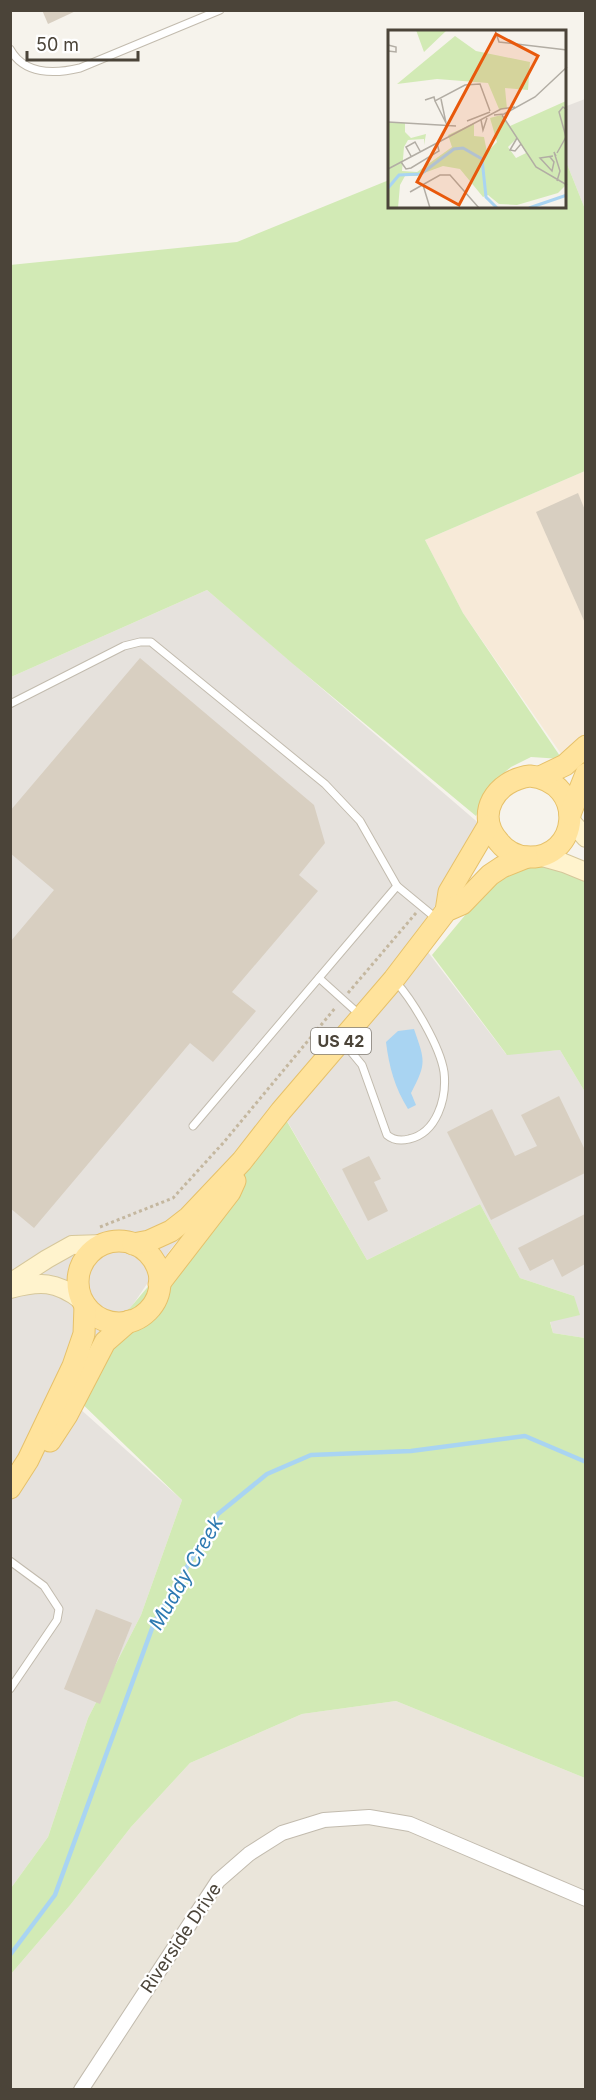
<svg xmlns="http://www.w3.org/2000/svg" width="596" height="2100" viewBox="0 0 596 2100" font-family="Inter,sans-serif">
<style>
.residential{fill:#eae5da}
.commercial{fill:#f7ead8}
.industrial{fill:#e6e2dd}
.green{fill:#d2eab5}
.water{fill:#a9d4f2}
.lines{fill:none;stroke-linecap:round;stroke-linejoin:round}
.stream{stroke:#a9d4f2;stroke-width:4.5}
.building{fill:#d8cfc1}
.lane-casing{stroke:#c2bbae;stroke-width:9}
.street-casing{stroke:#c2bbae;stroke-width:16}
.secondary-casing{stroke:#d6c79b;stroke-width:20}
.primary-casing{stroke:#e6c16a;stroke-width:23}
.path{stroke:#c4b79f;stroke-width:3;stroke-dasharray:3 3;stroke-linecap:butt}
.lane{stroke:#fff;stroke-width:7}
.street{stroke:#fff;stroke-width:14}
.secondary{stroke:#fff3cd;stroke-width:18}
.primary{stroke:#ffe39c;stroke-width:21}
.labels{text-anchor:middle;stroke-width:4.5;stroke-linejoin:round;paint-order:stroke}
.shield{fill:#fff;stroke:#817c74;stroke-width:1.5}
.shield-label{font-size:16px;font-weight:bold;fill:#4b4439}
.street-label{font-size:18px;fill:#4b4439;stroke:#fff}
.water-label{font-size:20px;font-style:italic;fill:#2e7ab2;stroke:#fff}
.inset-river{fill:none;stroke:#a9d4f2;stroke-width:3}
.inset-road{fill:none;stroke:#b2ada4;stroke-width:1.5}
.view{fill:#e8590c;fill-opacity:0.15;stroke:#e8590c;stroke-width:3}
.inset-edge{fill:none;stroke:#4b4439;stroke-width:3}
</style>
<rect width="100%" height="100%" fill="#f6f3ec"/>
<polygon class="residential" points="396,1701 585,1778 585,2089 11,2090 11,1974 71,1904 131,1827 190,1763 302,1714"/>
<polygon class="commercial" points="585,471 585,740 566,761 463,613 425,540"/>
<g class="industrial">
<polygon points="585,99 585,209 565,159 564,107"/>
<polygon points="207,590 482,826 432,911 414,934 395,976 421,943 506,1054 560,1050 585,1092 585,1338 553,1333 550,1321 574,1296 520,1278 480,1204 367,1260 282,1112 170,1250 69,1399 182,1500 141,1615 88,1718 48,1837 11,1888 11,677"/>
</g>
<g class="green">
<polygon points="565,159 585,209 585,471 425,540 463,613 562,759 531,757 511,767 493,782 476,816 293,664 207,590 11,677 10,265 237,242 389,180 389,207 564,207"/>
<polygon points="532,867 552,867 585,878 585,1092 560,1050 507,1055 432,955 486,890 508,873"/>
<polygon points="281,1111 367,1260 480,1204 520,1278 574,1296 580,1315 550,1322 553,1333 585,1338 585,1778 396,1701 302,1714 190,1763 131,1827 71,1904 11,1974 11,1888 48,1837 88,1718 141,1615 182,1500 74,1396 121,1315 130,1308 173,1257"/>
</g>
<path class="water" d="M414,1029C425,1061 427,1063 411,1093L416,1105L408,1109C395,1088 389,1067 386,1042L398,1031Z"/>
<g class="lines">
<polyline class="stream" points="10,1955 55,1895 154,1623 218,1514 267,1474 311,1455 411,1451 525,1436 586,1462"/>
</g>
<g class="building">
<polygon points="42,10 78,10 48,24"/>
<polygon points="578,493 585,510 585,623 536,512"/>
<polygon points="140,658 314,805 325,843 299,875 318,891 232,992 256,1011 213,1062 190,1043 34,1228 10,1208 10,942 54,890 10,853 10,811"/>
<polygon points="559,1096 585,1150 585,1173 491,1220 447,1132 492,1109 515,1156 537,1146 521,1115"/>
<polygon points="369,1156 381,1179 374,1182 388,1211 368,1221 342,1169"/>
<polygon points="585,1214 585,1264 562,1277 553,1259 530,1271 518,1248"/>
<polygon points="96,1609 132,1623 100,1704 64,1689"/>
</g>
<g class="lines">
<defs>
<g id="lane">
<path d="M10,49C24,75 55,74 80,68L220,10"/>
<polyline points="10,704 124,646 140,642 151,642 325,784 360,821 397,886"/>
<polyline points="319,978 360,1015"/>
<path d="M343,1042L362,1065L387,1135C393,1140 401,1141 409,1139C437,1133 447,1098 444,1072C440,1046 413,1001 396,982"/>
<polyline points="193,1126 397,886 437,919"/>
<polyline points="10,1561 44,1586 59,1609 57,1620 10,1689"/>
</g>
<polyline id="street" points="81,2090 218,1881 249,1854 282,1833 324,1820 369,1817 410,1824 586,1899"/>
<g id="secondary">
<polyline points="570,820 586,838"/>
<polyline points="539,856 564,863 586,872"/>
<polyline points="10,1283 47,1259 72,1245 103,1244"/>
<path d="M10,1289C40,1281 56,1281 81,1300"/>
</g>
<g id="primary">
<path d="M530,776C587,782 580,860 527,857C516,856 506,851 499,842C474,814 496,780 530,776Z"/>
<polyline points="540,777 565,765 586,746"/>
<polyline points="570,814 586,774"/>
<polyline points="446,911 449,892 488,826"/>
<circle cx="119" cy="1282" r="41"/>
<polyline points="133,1244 149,1241 171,1231 189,1217 242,1161 281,1111 394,979 446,911 462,904 490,875 502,867 527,857"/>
<polyline points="159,1284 230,1192 235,1181"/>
<polyline points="50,1441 67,1415 105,1342 129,1321"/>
<polyline points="10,1488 28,1460 73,1366 84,1334 85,1305"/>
</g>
</defs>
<use href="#lane" class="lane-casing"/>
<use href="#street" class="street-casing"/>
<use href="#secondary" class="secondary-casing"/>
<use href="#primary" class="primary-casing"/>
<g class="path">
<polyline points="348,993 416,913"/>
<polyline points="100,1227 173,1198 224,1142 336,1007"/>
</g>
<use href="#lane" class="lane"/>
<use href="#street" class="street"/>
<use href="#secondary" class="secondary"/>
<use href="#primary" class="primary"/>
</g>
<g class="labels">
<rect class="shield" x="311" y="1028" width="60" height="26" rx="4.5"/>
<g class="shield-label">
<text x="341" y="1047">US 42</text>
</g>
<g class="street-label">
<text transform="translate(181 1938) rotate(-56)" y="6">Riverside Drive</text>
</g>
<g class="water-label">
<text transform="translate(186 1573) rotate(-60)" y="7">Muddy Creek</text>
</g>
</g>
<g transform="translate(388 30)">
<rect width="178" height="178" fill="#f6f3ec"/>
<path d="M28,0H59L36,22ZM67,6L88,21L142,32L140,60L117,58L119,79H111L100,53L49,49L9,54ZM178,71V155L170,163L129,175L111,174L100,165L95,167L72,139L55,136L28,146H17L12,155L10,178H0V92L17,93V102L23,108L38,104L36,115V109L20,110L16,117L14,141L29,142L64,117L60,105L86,93V106L96,107L99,122L109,112L102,88L113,85L122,96ZM129,108L138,123L128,128L120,117Z" fill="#d2eab5" fill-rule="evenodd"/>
<path class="inset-river" d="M0,158L11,145L33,144L66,119L75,118L94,129L98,167L109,178M141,178L179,165"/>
<path class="inset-road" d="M107,0L111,12L179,20M0,15L8,17V22L0,21M53,69L58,93M37,70L46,67L47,71L77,55L92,54L102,81M47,71L59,95M106,85L116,84L147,67L179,37M114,85L148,137L179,155M93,90L95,100L99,88M79,91L102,82M0,92L68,96M129,108L122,120L127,121L133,114M169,123L178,107L171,82L175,77L179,80M23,126L18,117L27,112L32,121M168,126L166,122L172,141L169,151M162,127L166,132L164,141L152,128L165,126M13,132L18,139L23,138L51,121L49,113M0,139L113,79L127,77M35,155L42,178M22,162L52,145H62L91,178"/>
<path class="view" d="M108,4L150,26L71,175L29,152Z"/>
<rect width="178" height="178" class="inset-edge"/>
</g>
<rect width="596" height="2100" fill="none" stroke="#4b4439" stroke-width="24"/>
<path d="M27 51v9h111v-9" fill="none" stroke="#4b4439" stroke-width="3"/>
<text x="36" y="51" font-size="18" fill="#4b4439" stroke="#ffffff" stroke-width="4.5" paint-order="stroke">50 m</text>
</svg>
